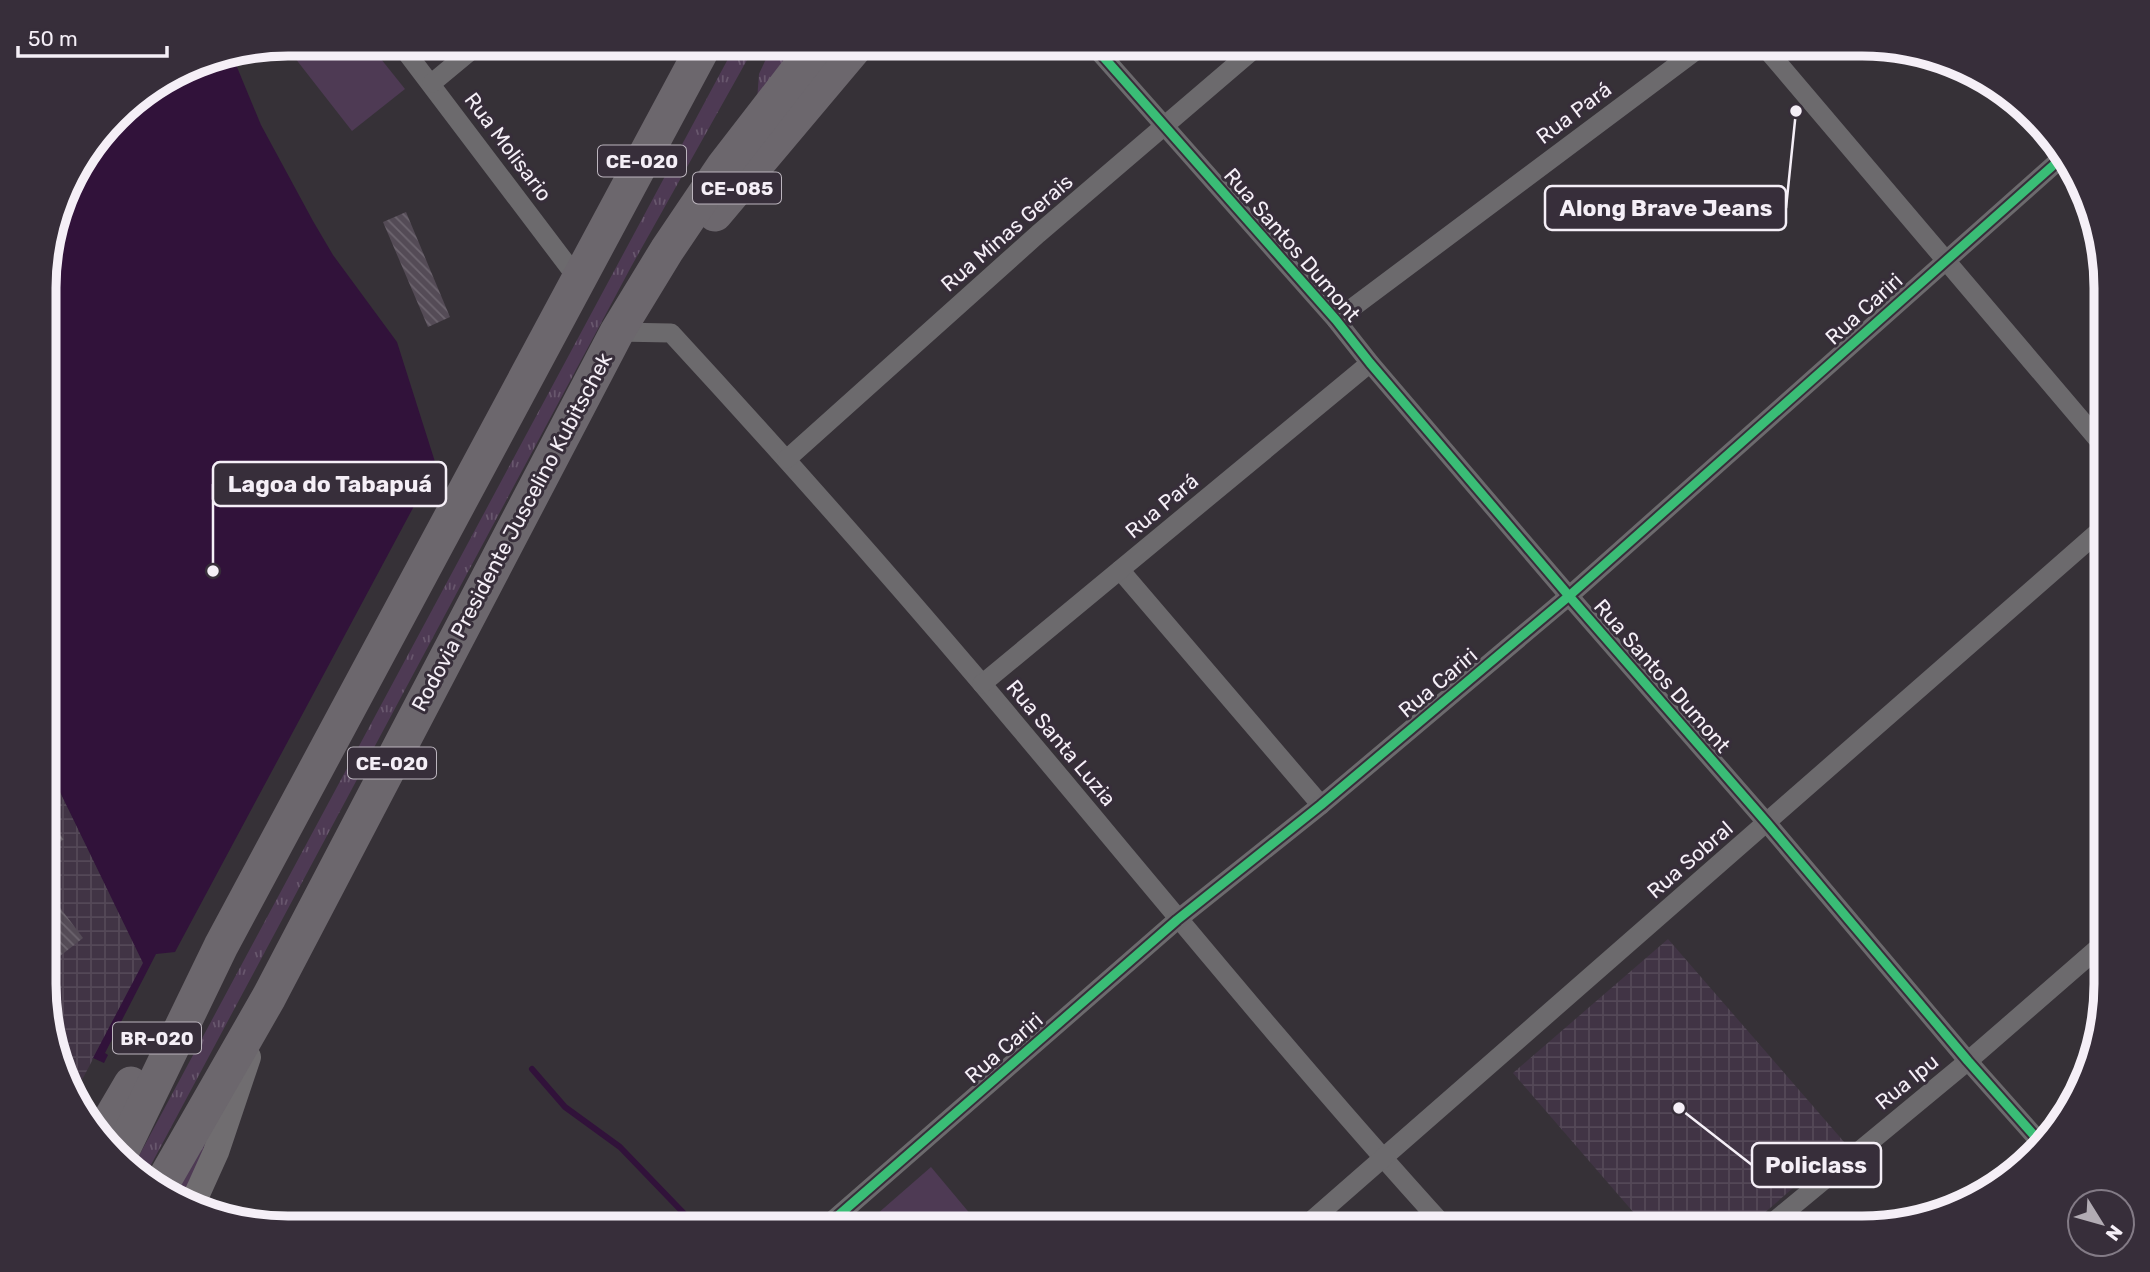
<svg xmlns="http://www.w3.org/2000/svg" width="2150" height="1272" viewBox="0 0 2150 1272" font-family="Rubik,sans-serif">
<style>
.industrial{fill:url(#industrial-grid)}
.grass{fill:url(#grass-tufts)}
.garden{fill:#4e3a54}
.water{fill:#31123a}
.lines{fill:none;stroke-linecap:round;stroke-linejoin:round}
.stream{stroke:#31123a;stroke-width:6}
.building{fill:url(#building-back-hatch)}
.street{stroke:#6c6a6d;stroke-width:19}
.secondary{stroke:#706d70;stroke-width:26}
.highway{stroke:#6c676d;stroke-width:35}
.cycleway-casing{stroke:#372e3a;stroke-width:13}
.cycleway{stroke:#3abd76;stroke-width:9}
.labels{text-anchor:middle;stroke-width:6;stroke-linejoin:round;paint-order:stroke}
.shield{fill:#372e3a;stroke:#bcb5be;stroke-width:2}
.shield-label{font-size:19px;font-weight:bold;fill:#f5eff7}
.street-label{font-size:21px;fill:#f5eff7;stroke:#372e3a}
.rim{fill:none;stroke:#f5eff7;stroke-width:9}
.leader{fill:none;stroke:#f5eff7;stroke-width:2.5}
.callout-dot{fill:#f5eff7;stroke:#372e3a;stroke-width:2.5}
.callout{fill:#372e3a;stroke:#f5eff7;stroke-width:2.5}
.callout-label{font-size:23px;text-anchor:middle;font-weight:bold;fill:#f5eff7}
</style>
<defs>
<pattern id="industrial-grid" width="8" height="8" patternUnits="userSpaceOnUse" patternTransform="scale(1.75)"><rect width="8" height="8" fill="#413445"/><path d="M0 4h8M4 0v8" fill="none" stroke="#544857"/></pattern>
<pattern id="grass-tufts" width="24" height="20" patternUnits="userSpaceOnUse" patternTransform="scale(1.75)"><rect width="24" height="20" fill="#4e3a54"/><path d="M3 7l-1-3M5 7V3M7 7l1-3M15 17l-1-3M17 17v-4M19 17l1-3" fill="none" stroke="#68576d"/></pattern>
<pattern id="building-back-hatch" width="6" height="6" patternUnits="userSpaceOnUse" patternTransform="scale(1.75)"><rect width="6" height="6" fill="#544b56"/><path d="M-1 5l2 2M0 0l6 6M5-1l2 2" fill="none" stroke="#6d656f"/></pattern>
</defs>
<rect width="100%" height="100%" fill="#363137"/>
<g class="industrial">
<polygon points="46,763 144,963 75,1093 46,1015"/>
<polygon points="1668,939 1845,1143 1747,1228 1647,1228 1513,1073"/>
</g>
<g class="grass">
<polygon points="736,44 756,44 631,267 145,1176 134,1165"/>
<polygon points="773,44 805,44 757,101 759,74"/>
<polygon points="214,1126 183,1200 173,1197"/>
</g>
<g class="garden">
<polygon points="369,44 405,89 352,131 284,44"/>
<polygon points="931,1167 982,1228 861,1228"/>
</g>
<polygon class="water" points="232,55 261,125 313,221 333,255 397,342 436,465 175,952 156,954 105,1053 108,1055 104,1063 93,1058 143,963 46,763 46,257 69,180 127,105 195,62"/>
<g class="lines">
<polyline class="stream" points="532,1069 565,1107 620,1147 698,1228"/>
</g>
<g class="building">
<polygon points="406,212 450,317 428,327 383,222"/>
<polygon points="46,816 64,839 46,853"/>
<polygon points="46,889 83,938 46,967"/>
</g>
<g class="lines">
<g class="street">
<polyline points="400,44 578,279"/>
<polyline points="1092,44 1336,320 1370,363 1569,596 1767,823 1968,1061 2039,1141"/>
<polyline points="1762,44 2106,449"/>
<polyline points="432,83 479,44"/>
<polyline points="1336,320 1705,44"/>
<path d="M617,332L671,333C777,448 881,565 983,685C1136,866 1286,1052 1446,1228"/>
<polyline points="787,459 1038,234 1260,44"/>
<polyline points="1120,570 1321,805"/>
<polyline points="982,684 1370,363"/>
<polyline points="824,1228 1177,920 1321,805 1569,596 2066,154"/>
<polyline points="1303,1228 2106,525"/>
<polyline points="1766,1228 1968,1061 2106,941"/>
</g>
<polyline class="secondary" points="193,1203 216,1152 248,1057"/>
<g class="highway">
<polyline points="715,214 858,44"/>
<polyline points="101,1135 131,1084"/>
<polyline points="121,1153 221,946 705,44"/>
<polyline points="159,1189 269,997 617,332 667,250 723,167 818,44"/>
</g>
<defs>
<g id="cycleway">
<polyline points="1092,44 1336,320 1370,363 1569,596 1767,823 1968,1061 2039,1141"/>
<polyline points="824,1228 1177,920 1321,805 1569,596 2066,154"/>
</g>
</defs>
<use href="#cycleway" class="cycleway-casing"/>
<use href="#cycleway" class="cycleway"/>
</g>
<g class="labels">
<g class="shield">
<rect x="598" y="145.5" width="88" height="31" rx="5"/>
<rect x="693" y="172.5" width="88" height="31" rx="5"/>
<rect x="348" y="747.5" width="88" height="31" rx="5"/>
<rect x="113" y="1022.5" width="88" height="31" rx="5"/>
</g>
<g class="shield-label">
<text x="642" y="168">CE-020</text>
<text x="737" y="195">CE-085</text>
<text x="392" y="770">CE-020</text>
<text x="157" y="1045">BR-020</text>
</g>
<g class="street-label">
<text transform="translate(1574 113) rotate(-37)" y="7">Rua Pará</text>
<text transform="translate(508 147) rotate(53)" y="7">Rua Molisario</text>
<text transform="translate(1007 233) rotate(-41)" y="7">Rua Minas Gerais</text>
<text transform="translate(1292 245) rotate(49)" y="7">Rua Santos Dumont</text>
<text transform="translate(1864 309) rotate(-42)" y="7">Rua Cariri</text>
<text transform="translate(1162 506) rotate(-40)" y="7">Rua Pará</text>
<text transform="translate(512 532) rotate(-62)" y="7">Rodovia Presidente Juscelino Kubitschek</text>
<text transform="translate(1662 676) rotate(49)" y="7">Rua Santos Dumont</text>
<text transform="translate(1438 683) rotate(-40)" y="7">Rua Cariri</text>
<text transform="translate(1061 743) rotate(50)" y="7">Rua Santa Luzia</text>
<text transform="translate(1690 860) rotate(-41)" y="7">Rua Sobral</text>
<text transform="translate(1004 1048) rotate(-41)" y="7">Rua Cariri</text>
<text transform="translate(1907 1082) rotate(-39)" y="7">Rua Ipu</text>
</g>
</g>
<path d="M0 0H2150V1272H0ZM288 56H1862A232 232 0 0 1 2094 288V984A232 232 0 0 1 1862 1216H288A232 232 0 0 1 56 984V288A232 232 0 0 1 288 56Z" fill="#372e3a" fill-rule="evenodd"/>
<path class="rim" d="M288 56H1862A232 232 0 0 1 2094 288V984A232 232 0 0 1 1862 1216H288A232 232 0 0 1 56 984V288A232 232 0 0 1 288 56Z"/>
<path class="leader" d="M1796 111L1786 208M213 571L213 484M1679 1108L1752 1165"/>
<g class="callout-dot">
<circle cx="1796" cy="111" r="7"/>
<circle cx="213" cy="571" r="7"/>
<circle cx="1679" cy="1108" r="7"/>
</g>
<g class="callout">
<rect x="1545" y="186" width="241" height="44" rx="7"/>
<rect x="213" y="462" width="233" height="44" rx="7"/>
<rect x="1752" y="1143" width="129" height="44" rx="7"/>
</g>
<g class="callout-label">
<text x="1666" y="216">Along Brave Jeans</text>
<text x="330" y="492">Lagoa do Tabapuá</text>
<text x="1816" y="1173">Policlass</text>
</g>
<g transform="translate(2101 1223) rotate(127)"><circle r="33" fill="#372e3a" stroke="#837b86" stroke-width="2"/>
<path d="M0-5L12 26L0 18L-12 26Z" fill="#b2acb4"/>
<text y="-10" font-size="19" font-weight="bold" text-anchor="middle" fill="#f5eff7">N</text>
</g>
<path d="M18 46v10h149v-10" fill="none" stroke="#f5eff7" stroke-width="3.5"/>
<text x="28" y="46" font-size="21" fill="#f5eff7" stroke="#372e3a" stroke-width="5" paint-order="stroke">50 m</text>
</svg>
